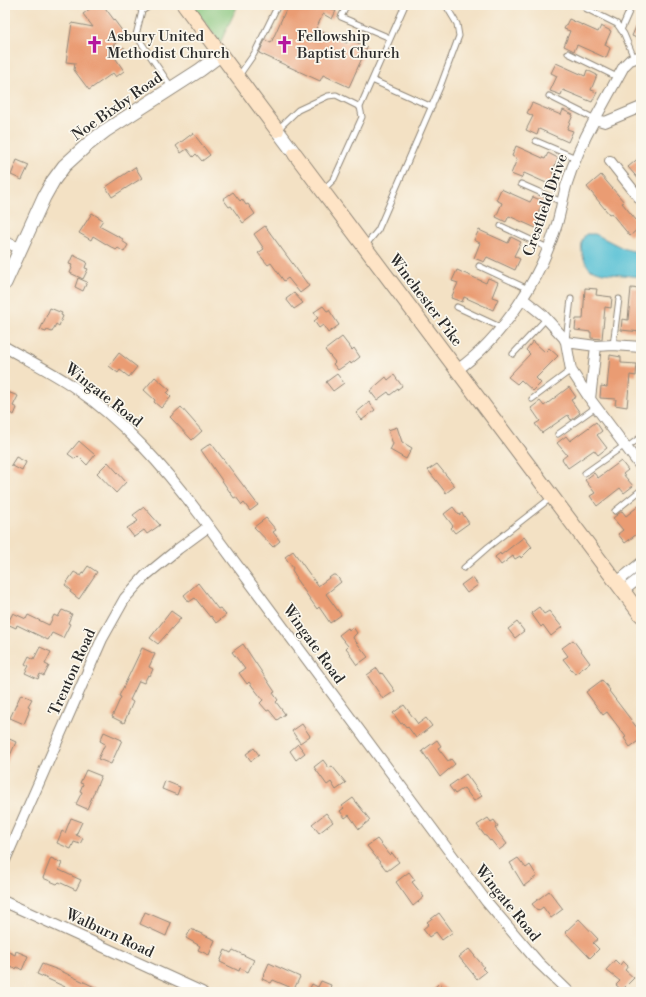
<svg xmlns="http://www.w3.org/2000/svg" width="646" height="997" font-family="'Libre Bodoni',serif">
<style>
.green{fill:#85c57d;stroke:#587854}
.water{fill:#58c1d5;stroke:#427680}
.building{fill:#ea9c73}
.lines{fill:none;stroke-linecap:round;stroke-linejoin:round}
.service-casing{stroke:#8f8678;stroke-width:7}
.minor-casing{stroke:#8f8678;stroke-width:12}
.tertiary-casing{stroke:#8f8678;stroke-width:15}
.secondary-casing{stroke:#8f8678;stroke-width:16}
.service{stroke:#fff;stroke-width:5}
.minor{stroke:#fff;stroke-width:10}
.tertiary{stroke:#fff;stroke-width:13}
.secondary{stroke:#fee4c6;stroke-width:14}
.labels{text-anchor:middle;stroke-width:3.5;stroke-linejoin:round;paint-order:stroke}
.poi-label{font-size:15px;fill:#2b2b2b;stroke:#fbf7ec;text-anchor:start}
.street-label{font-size:15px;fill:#2b2b2b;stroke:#fbf7ec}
</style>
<rect width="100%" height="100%" fill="#fbf7ec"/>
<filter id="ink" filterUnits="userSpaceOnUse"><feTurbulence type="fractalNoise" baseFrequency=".025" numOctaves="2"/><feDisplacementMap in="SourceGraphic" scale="8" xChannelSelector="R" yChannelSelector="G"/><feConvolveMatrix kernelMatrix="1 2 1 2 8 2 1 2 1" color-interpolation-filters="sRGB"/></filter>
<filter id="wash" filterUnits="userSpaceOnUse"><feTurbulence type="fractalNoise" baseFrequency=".012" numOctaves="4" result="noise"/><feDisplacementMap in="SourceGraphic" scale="16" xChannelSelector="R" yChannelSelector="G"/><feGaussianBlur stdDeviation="0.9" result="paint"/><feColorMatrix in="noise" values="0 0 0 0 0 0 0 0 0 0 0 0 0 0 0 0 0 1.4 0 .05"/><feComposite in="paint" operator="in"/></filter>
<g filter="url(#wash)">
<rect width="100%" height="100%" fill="#f3e1c4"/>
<path class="green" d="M192 5H238L220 43Z"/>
<path class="water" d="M586 234H595L625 249 641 253V277L603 273 590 269C583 261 577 243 586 234Z"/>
<g id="blocks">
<path class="building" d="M95 5H103L126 36 112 46 125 48 124 55 112 53 124 71 116 77 113 73 89 90 74 70 75 63 66 62 72 23 93 27 83 14Z
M288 5H334L332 10 336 11 332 19 323 14 316 29 347 43 349 39 367 47 349 87 323 75 320 81 259 53 265 40 271 43Z
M641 15V40L632 36Z
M569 19 598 32 601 26 611 31 605 45 610 48 606 58 577 45 574 51 564 46 570 31 564 29Z
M556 63 585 76 587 70 597 75 591 90 597 92 592 102 563 90 561 95 550 91 557 76 551 73Z
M532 103 561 115 563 110 573 115 567 129 573 131 568 142 539 129 537 135 526 130 533 116 527 113Z
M193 133 210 155 202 161 196 154 193 157 187 149 181 153 176 146Z
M516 146 545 159 548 153 558 158 552 173 558 175 553 186 524 173 521 178 511 174 517 159 512 156Z
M641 156V182L628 167Z
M17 160 29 165 22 180 11 175Z
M135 167 142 178 112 197 106 187Z
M601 175 624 202 622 203 641 226 630 236 611 213 609 214 587 187Z
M501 189 530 202 533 197 543 201 537 216 542 219 538 229 509 216 506 222 496 217 502 203 496 200Z
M233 192 240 201 242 199 246 205 248 204 255 214 243 223 231 206 229 207 223 199Z
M92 213 103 220 99 226 123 239 122 241 128 245 124 252 118 248 116 250 93 236 91 240 79 233Z
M265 226 309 286 300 293 288 278 284 281 271 263 268 265 258 253 264 249 254 234Z
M479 230 508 243 511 237 521 242 514 256 520 259 515 270 487 257 484 262 474 258 480 243 474 240Z
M73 255 87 262 85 268 88 269 83 279 70 273 72 268 71 267 72 265 69 264Z
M457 270 486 283 488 278 498 282 492 297 498 299 493 310 464 297 462 302 451 298 458 283 452 281Z
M78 278 87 282 83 291 75 287Z
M585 288 597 289 596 295 612 297 611 308 605 307 602 339 591 338V332L575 330 576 319H583Z
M631 288 641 289V332L621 330 622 319 628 320Z
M294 293 303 303 294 309 286 299Z
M323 306 327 311 329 310 339 325 328 333 323 325 319 328 314 321 318 318 314 312Z
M50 308 62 313 61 315 63 316 59 326 56 324 52 332 47 330 46 332 40 330Z
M342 337 352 350 354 348 360 357 351 364 350 362 338 370 333 364 335 362 325 350Z
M533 341 545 352 549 348 558 356 536 378 541 383 533 391 521 380 517 384 508 377 530 354 526 350Z
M119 353 137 367 129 377 120 370 118 373 109 366Z
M610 355 621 357V363L637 364 636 376 630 375 627 407 615 405 616 399 600 398 601 386 607 387Z
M337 374 344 383 333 391 326 382Z
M394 375 402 386 390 395 388 392 377 400 370 391 386 377 388 380Z
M155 377 170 390 167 393 171 397 161 408 154 402 155 400 144 390Z
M569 387 576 397 571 400 580 413 571 420 568 415 542 433 535 424 540 421 531 408 540 401 544 406Z
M5 391 18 396 13 406 17 408 14 415 5 411Z
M369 402 375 410 362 420 356 413Z
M181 407 202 431 192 440 170 417Z
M596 422 602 431 597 435 607 448 598 455 594 450 568 468 562 459 567 455 557 443 566 436 570 441Z
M397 427 402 442 412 448 406 459 390 450 393 444 388 430Z
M79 441 95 455 87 465 78 456 75 459 68 454Z
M211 443 258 505 250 511 244 503 242 505 236 497 234 498 201 450Z
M16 457 26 462 22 471 11 465Z
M621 461 628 470 623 474 633 486 624 493 620 488 597 506 590 496 595 493 585 480 594 473 598 478Z
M108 462 126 482 116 493 97 473Z
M437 464 455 486 446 493 428 470Z
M641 504V531L625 543 618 534 623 530 613 518 622 511 626 516Z
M144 507 160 525 147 534 144 530 134 537 127 528 138 521 133 515Z
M453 507 459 515 462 513 469 523 455 533 451 528 453 526 444 514Z
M266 518 276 530 273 532 280 541 273 547 254 527Z
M524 537 532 547 521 558 520 556 515 559 513 556 501 565 495 557 500 553 501 555Z
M293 551 318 586 333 575H336L341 582 326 594 341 615 330 623 319 607 317 609 296 579 297 578 292 570 293 568 285 557Z
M88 566 97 572 79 599 70 592 71 590 65 585 74 572 81 576Z
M472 577 478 585 467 593 461 585Z
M198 583 218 609 220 608 226 615 216 623 211 616 210 617 195 598 189 602 184 595Z
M539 607 544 614 549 611 562 627 551 636 543 625 541 627 531 613Z
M62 610 72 614 68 623 70 624 63 638 52 633 48 640 17 625 16 628 7 624 13 613 26 619 28 615 49 625 54 615 58 617Z
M171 611 181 618 158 644 150 638Z
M517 622 524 631 515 638 508 629Z
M353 627 357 633 354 636 353 638 368 657 357 665 350 655 351 654 346 648 348 646 339 635 348 628 349 630Z
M573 640 590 663 575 674 563 659 568 656 562 648Z
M243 644 275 692 273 693 278 700 276 702 285 714 277 720 269 710 267 711 260 703 263 700 249 682 247 684 239 673 245 669 232 652Z
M40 647 51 652 45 664 49 666 44 676 40 674 38 679 25 673 29 666 25 664 29 656 34 659Z
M142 648 155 654 149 667 153 669 150 676 148 675 144 683 139 681 130 700 133 702 124 723 112 717 121 697 119 696 123 688Z
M377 668 381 674 382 673 395 691 383 699 367 675Z
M602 680 610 690 609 691 641 733V739L630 747 624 738 626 737 607 712 603 715 586 692Z
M21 694 32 699 28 706 30 707 28 712H29L24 724 10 718Z
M404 705 418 724 426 718 432 726 416 738 408 727 407 728 403 723 401 724 393 713Z
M302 724 310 736 300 743 292 731Z
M104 732 122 740 111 764 98 759 105 744 100 741Z
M5 737 16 742 5 767Z
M437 740 441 746 438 748 448 761 451 759 455 764 440 777 422 751Z
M298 744 305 753 296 760 290 751Z
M254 748 259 755 251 761 246 754Z
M323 760 329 768 332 766 346 783 336 790 331 782 327 785 314 767Z
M86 770 101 776 87 809 76 804 82 792 80 791 83 784 80 783Z
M466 774 482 796 474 801 464 788 455 794 449 786Z
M165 781 180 787 177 795 162 789Z
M353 798 370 820 359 829 349 815 345 818 340 811 344 808 342 806Z
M326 813 333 822 319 833 312 824Z
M71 818 82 822 76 835 83 838 80 844 74 842 71 849 57 843 62 831 65 833Z
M488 818 491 822 494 820 498 826 495 828 507 844 499 850 491 840 490 841 486 836H485L477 825Z
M377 839 390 855 392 853 399 862 387 871 367 846Z
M51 858 62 863 59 870 81 880 76 890 59 882 57 884 43 878Z
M518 858 526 868 530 865 537 876 524 886 510 863Z
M409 872 415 880 412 882 424 897 413 906 396 882Z
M549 891 563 909 551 918 543 907 538 911 532 904Z
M145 912 171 923 166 936 140 924Z
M439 913 453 932 442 940 436 932 429 937 423 929 429 924 427 922Z
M579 919 598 939 593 943 599 949 590 958 565 932Z
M191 929 215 940 209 955 198 950 200 946 186 938Z
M469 949 484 967 482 968 486 972 477 979 459 957Z
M5 950 15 955 16 951 28 956 22 970 17 967 16 969 5 965Z
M225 950 231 953 233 950 254 960 248 972 240 968 239 971 220 962Z
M615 960 620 965 623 961 628 966 625 970 634 978 622 990 616 985 620 981 606 970Z
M269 963 300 977 294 989 273 980 271 983 262 979Z
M42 964 61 971 105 992H76L37 974Z
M321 981 331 985 329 991 331 992H308L312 984 318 987Z
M439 983 450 992H431Z"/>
</g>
</g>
<g filter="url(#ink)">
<use href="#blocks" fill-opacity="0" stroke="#8f8678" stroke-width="1"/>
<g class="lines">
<defs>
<path id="service" d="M137 5 142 11 151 5
M347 5 341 17 390 38
M585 5V8L617 24 624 34 634 58
M142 11 136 35 172 88
M621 30 632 5
M568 53 617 77
M238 77 254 54 278 5
M372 80 432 107
M549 96 595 119
M360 107 405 5
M277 130 298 110 328 96 336 95 360 107 362 117 334 179 323 190
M536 141 576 158
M521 184 562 202
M501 226 548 248
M365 246 378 230 440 87 459 36 457 24 448 9V5
M479 266 528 289
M457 307 500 327
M566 340 571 299
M613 345 619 299
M513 354 547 318
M532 399 571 370
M558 434 596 407
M626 448 641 437
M585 473 625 445
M615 511 641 490
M464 568 488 547 552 497"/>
<path id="minor" d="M641 56 630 60 624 66 595 119 605 122 641 107
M610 161 641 200
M5 242 20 248
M523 299 543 315 564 338 566 342 571 370 590 399
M566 342 596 346 613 345 641 347
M596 346 590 399 641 467
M5 347C28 360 52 372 74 387 124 421 164 467 200 515L486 901 538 962 569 992
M457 370C503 338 541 277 557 224 561 210 563 196 567 183 574 160 584 139 595 119
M617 582 641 563
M623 591 641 577
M5 860 102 639 125 598 145 576 178 549 208 527
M5 902 202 992"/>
<path id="tertiary" d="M277 130 295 154
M5 283 44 197 53 181 64 166 87 145 105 131 200 70 220 55"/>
<path id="secondary" d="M184 5 277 130
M295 154 641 615"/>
</defs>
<use href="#service" class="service-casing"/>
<use href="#minor" class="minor-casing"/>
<use href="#tertiary" class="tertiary-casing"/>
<use href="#secondary" class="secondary-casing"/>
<use href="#service" class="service"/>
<use href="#minor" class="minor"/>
<use href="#tertiary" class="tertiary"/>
<use href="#secondary" class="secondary"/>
</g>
</g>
<defs>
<symbol id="church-bare" viewBox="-9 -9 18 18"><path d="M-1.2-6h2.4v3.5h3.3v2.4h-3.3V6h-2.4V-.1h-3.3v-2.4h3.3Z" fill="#b5179e" stroke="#fbf7ec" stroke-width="2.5" paint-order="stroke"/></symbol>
</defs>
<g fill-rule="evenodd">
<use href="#church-bare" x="82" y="32" width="25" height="25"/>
<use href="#church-bare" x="272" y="32" width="25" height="25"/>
</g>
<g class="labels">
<g class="poi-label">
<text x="107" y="41">Asbury United<tspan x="107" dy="17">Methodist Church</tspan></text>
<text x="297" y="41">Fellowship<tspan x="297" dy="17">Baptist Church</tspan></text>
</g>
<g class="street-label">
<text transform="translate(117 106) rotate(-35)" y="5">Noe Bixby Road</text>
<text transform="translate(545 205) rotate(-71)" y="5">Crestfield Drive</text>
<text transform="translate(426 300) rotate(53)" y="5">Winchester Pike</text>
<text transform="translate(104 395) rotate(38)" y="5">Wingate Road</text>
<text transform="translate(314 644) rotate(54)" y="5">Wingate Road</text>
<text transform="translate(72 672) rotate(-66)" y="5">Trenton Road</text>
<text transform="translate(508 903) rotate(51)" y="5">Wingate Road</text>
<text transform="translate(110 933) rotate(25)" y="5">Walburn Road</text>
</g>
</g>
<rect width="646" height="997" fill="none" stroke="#fbf7ec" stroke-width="20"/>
</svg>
